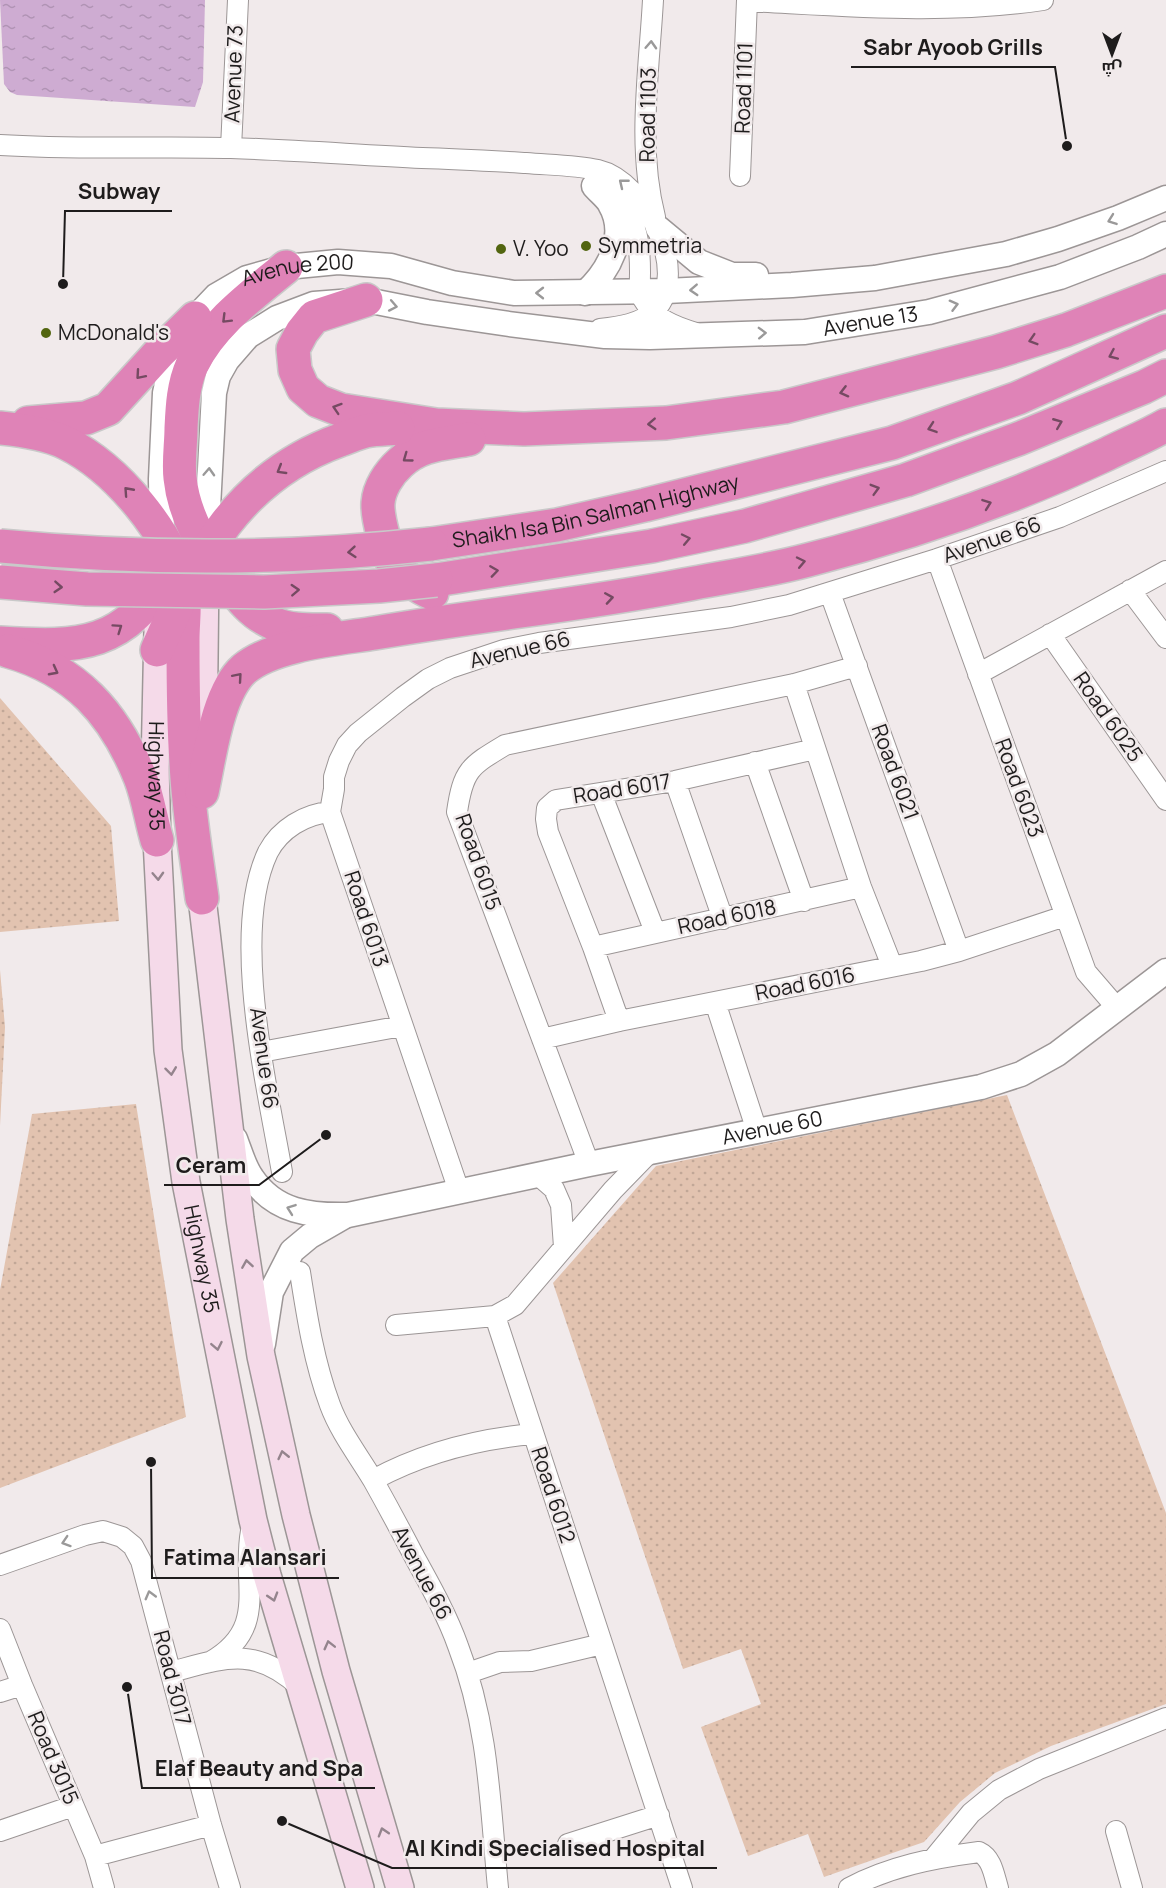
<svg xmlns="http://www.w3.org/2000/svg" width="1166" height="1888" font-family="Manrope,Cairo,sans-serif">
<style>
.grass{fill:url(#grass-dots)}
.water{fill:url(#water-ripples)}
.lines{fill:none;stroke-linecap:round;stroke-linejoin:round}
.minor-casing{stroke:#9c9696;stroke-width:22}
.tertiary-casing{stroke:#9c9696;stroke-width:27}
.secondary-casing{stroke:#9c9696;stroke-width:30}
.motorway-casing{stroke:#c9c9c9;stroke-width:36}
.minor{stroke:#fff;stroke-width:20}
.tertiary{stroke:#fff;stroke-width:24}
.secondary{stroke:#f5dae9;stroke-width:27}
.motorway{stroke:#df83b7;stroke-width:33}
.motorway-bridge-casing{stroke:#c9c9c9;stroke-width:36;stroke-linecap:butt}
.motorway-bridge{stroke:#df83b7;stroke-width:33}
.oneway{stroke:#9a9999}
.oneway2{stroke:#754a62}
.oneway3{stroke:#94848d}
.poi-dot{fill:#52650f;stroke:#f1eaeb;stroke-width:2}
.labels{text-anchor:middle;stroke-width:5;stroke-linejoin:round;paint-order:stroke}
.street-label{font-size:21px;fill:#1e1c1c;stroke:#f1eaeb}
.poi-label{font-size:21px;fill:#1e1c1c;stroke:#f1eaeb;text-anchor:start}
.leader{fill:none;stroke:#1e1c1c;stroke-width:2}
.callout-dot{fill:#1e1c1c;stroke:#f1eaeb;stroke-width:2}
.callout-label{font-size:22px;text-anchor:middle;font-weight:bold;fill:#1e1c1c;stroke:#f1eaeb;stroke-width:5;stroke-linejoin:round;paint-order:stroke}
</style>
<defs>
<pattern id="grass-dots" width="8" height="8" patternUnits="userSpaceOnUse" patternTransform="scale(1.5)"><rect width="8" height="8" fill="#e2c3b0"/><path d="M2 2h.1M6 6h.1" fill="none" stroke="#c1a797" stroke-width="1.8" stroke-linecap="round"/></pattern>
<pattern id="water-ripples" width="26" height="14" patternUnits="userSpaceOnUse" patternTransform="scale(1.5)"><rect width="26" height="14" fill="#ceacd2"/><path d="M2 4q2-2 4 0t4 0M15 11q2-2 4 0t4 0" fill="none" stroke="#b093b4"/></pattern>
</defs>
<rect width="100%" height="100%" fill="#f1eaeb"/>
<path class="grass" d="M0 698 111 826 119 921 0 932Z
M0 970 5 1027 0 1126Z
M1007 1095 1166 1513V1704L1051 1746 995 1773 960 1802 924 1842 824 1877 808 1834 748 1856 701 1727 761 1704 741 1649 683 1669 553 1283 656 1166Z
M136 1104 186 1417 0 1488V1290L32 1114Z"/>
<path class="water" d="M0 0H205L203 82 195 107 17 95 10 92 4 84Z"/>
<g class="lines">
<defs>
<path id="minor" d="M653 0C649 72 637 147 655 217
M747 1C846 6 945 15 1043 0
M0 145C77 150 154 146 231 148 295 150 358 155 422 158 457 159 491 161 526 163 550 165 575 165 598 170 645 181 691 272 655 310 642 324 618 327 600 329
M231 148 238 0
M740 176 747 0
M608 195C637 215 640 239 640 272 640 280 639 291 643 299 654 319 676 327 696 333
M937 559 1086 972 1117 1008
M1130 590 1166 638
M830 593 959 951
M1050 634 1166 800
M978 674 1166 571
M794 684 861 887 892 966
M755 762 804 901
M675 781 723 919
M601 793 655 932
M593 947 861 887
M715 1002 757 1131
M619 1021 593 947 548 832 546 819 547 808 556 800 675 781 815 749
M542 1039 619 1021 921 961 959 951 1065 916
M261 1052 402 1026
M589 1164 457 812C463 770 470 766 505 745L794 684 857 666
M282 1172C267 1086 230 932 268 852 280 829 305 814 330 812
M538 1175 554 1189 561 1205 564 1247
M459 1191 330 812 334 789V777L339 761 347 745 358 733 403 697 428 679 450 668 504 650 539 643 731 617 789 605 937 559 1060 517 1166 471
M300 1272C307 1317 314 1362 330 1405 340 1432 358 1455 373 1480 387 1505 401 1531 414 1556 430 1585 447 1615 458 1646 489 1726 490 1804 498 1888
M495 1316 682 1888
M396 1325 495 1316 515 1305 613 1190 649 1153
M373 1480C421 1454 478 1439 533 1434
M0 1565 85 1535 103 1531 122 1537 133 1546 141 1561 211 1825 230 1888
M0 1629 22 1685 95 1856 104 1888
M210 1662C270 1628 241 1584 251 1531
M171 1672C224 1658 255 1645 300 1687
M468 1673 500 1662 531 1661 602 1644
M0 1692 22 1685
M0 1831 73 1806
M1116 1831 1132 1888
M568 1844 659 1815
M95 1856 211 1825
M934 1858 971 1813 999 1790 1039 1769 1166 1718
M849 1888C891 1866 933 1858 979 1852 992 1858 994 1875 998 1888"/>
<g id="tertiary">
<path d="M658 228 699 262 732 275H756"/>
<path d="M585 293C608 272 629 236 610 204 607 198 599 192 594 186"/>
<path id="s1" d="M162 539 161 479 165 393 174 352 195 318 216 296 247 278 286 267 338 262 391 266 452 283 514 293 666 291 792 285 875 278 1006 254 1058 239 1118 218 1166 198"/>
<path id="s2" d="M206 546 214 393 218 376 227 360 248 336 277 318 314 304 366 300 427 312 509 324 605 336 650 337 805 332 929 312 1060 277 1138 247 1166 234"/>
<path id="s3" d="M235 1139C240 1152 244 1167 252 1178 275 1212 310 1216 348 1215L589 1164 981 1087 1021 1074 1057 1054 1166 971"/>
<path d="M263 1344 271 1292 292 1251 310 1236 343 1217"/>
</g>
<g id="secondary">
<path id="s4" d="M158 630 155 767 157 840 168 1050 186 1182 253 1520 267 1575 360 1888"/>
<path d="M203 745 205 570"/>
<path d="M202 879V898L240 1219 261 1356 296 1515 336 1671 400 1888"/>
</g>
<g id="motorway">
<path d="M286 267C252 295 212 324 192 365 183 385 182 407 181 428 181 444 178 462 180 478 184 517 205 550 227 580 240 598 252 614 273 623 290 631 309 630 327 630"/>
<path d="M366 300 314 317 302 332 293 349 295 370 303 388 318 401 341 410 436 425 524 429 666 423 784 407 996 352 1066 330 1166 291"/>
<path d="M28 423 86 418 108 409 160 352 195 318"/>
<path d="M0 428C21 430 47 434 66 443 116 468 172 533 183 589 186 604 183 623 183 639 183 680 183 721 186 762 188 808 196 853 202 898"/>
<path id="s5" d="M431 544 557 525 645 505 892 443 1018 398 1166 331"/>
<path d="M436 580 652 546 745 526 906 480 1018 439 1144 387 1166 376"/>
<path d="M432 593C419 588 404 577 395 566 387 556 377 516 378 503 379 488 389 473 400 463 420 444 443 444 469 439"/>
<path d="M0 643C82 648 124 647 169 571"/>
<path d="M157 650C198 556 238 477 340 440 349 437 357 433 366 431 376 429 388 429 398 428"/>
<path d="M8 651C76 670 114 713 140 777 148 797 151 820 157 840"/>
<path d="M202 792C210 756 217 693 244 669 274 644 337 639 375 633 478 615 582 605 684 585 725 577 767 571 808 560 910 534 1011 499 1107 454 1127 444 1147 436 1166 425"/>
</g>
</defs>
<use href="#minor" class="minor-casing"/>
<use href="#tertiary" class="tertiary-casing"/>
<use href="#secondary" class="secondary-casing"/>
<use href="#motorway" class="motorway-casing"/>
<use href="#minor" class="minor"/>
<use href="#tertiary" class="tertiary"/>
<use href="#secondary" class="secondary"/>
<use href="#motorway" class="motorway"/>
<defs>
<path id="motorway-bridge" d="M0 546C146 560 285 560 431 544
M0 582 87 589 264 592 379 586 436 580"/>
</defs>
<use href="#motorway-bridge" class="motorway-bridge-casing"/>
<use href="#motorway-bridge" class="motorway-bridge"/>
</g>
<defs><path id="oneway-chevron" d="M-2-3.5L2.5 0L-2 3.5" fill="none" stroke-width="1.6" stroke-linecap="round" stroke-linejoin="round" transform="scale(1.5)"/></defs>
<g class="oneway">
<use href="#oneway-chevron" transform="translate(651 45) rotate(-87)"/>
<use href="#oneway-chevron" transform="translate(623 183) rotate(-141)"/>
<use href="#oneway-chevron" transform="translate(1112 220) rotate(160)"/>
<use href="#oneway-chevron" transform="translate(694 290) rotate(177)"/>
<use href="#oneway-chevron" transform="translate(540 293) rotate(-180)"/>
<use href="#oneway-chevron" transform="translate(954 305) rotate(-15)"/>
<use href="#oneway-chevron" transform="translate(393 306) rotate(11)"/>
<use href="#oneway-chevron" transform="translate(762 333) rotate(-2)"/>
<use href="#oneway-chevron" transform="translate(209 472) rotate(-87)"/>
<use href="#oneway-chevron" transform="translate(291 1209) rotate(-160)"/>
<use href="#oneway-chevron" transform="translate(66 1542) rotate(162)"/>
<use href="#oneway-chevron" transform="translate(150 1595) rotate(-105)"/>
</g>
<g class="oneway2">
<use href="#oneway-chevron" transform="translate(226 319) rotate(135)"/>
<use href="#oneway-chevron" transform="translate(1033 340) rotate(163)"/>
<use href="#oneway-chevron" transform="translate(1113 355) rotate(156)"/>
<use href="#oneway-chevron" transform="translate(140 375) rotate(131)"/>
<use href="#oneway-chevron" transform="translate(844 392) rotate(166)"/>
<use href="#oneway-chevron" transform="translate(337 408) rotate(-162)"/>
<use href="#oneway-chevron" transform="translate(1058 423) rotate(-22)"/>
<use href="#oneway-chevron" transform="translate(652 424) rotate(177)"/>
<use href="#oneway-chevron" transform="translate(932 428) rotate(161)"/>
<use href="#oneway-chevron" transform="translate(407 458) rotate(144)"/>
<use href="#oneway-chevron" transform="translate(281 470) rotate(149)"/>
<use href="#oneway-chevron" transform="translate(875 489) rotate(-16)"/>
<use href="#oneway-chevron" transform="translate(128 491) rotate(-132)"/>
<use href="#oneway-chevron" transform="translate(987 504) rotate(-20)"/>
<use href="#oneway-chevron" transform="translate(686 539) rotate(-12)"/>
<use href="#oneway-chevron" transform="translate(352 552) rotate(175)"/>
<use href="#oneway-chevron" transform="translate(801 562) rotate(-12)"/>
<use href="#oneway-chevron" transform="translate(494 571) rotate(-8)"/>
<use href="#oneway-chevron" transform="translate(58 587) rotate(4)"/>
<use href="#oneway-chevron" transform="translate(295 590) rotate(-3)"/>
<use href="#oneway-chevron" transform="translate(609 598) rotate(-9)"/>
<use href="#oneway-chevron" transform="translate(118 628) rotate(-35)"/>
<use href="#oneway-chevron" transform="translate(54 671) rotate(28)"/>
<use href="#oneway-chevron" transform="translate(238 677) rotate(-49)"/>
</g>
<g class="oneway3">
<use href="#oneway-chevron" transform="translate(158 876) rotate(87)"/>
<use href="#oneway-chevron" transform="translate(171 1071) rotate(83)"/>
<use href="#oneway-chevron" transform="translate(247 1264) rotate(-99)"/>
<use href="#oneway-chevron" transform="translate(217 1346) rotate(79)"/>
<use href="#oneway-chevron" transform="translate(283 1455) rotate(-103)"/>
<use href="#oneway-chevron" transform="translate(273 1597) rotate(73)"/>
<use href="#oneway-chevron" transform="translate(329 1645) rotate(-104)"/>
<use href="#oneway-chevron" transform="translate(383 1832) rotate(-107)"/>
</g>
<g class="poi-dot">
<circle cx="586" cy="246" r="6"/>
<circle cx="501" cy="249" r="6"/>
<circle cx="46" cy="333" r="6"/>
</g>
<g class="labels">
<g class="street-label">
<text transform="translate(234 74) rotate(-88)" y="7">Avenue 73</text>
<text transform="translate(744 88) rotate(-88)" y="7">Road 1101</text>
<text transform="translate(648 115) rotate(-89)" y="7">Road 1103</text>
<text dy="7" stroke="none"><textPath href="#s1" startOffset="346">Avenue 200</textPath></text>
<text dy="7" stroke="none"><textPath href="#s2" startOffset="855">Avenue 13</textPath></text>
<text dy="7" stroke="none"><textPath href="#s5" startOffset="168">Shaikh Isa Bin Salman Highway</textPath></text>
<text transform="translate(992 540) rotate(-19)" y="7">Avenue 66</text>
<text transform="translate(520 650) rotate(-13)" y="7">Avenue 66</text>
<text transform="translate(1108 717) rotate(55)" y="7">Road 6025</text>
<text transform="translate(895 772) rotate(70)" y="7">Road 6021</text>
<text dy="7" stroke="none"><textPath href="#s4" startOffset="146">Highway 35</textPath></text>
<text transform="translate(1019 788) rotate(70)" y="7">Road 6023</text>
<text transform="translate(622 789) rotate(-9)" y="7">Road 6017</text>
<text transform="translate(478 862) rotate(71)" y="7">Road 6015</text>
<text transform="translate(727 917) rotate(-12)" y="7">Road 6018</text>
<text transform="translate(366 919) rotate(72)" y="7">Road 6013</text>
<text transform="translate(805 984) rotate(-11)" y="7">Road 6016</text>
<text transform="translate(264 1058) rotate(82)" y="7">Avenue 66</text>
<text dy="7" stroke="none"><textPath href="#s3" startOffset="584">Avenue 60</textPath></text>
<text dy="7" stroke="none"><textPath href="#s4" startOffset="632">Highway 35</textPath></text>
<text transform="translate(553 1495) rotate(72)" y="7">Road 6012</text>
<text transform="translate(422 1573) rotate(62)" y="7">Avenue 66</text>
<text transform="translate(172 1678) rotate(76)" y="7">Road 3017</text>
<text transform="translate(53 1758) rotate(67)" y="7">Road 3015</text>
</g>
<g class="poi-label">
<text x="598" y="253">Symmetria</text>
<text x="513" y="256">V. Yoo</text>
<text x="58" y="340">McDonald's</text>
</g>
</g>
<path class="leader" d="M1067 146L1055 67H851M63 284L65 211H172M326 1135L259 1185H164M151 1462L152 1578H339M127 1687L142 1788H375M282 1821L392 1868H717"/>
<g class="callout-dot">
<circle cx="1067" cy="146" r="6"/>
<circle cx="63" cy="284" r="6"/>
<circle cx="326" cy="1135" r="6"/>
<circle cx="151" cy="1462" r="6"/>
<circle cx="127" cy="1687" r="6"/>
<circle cx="282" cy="1821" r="6"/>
</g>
<g class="callout-label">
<text x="953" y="55">Sabr Ayoob Grills</text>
<text x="119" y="199">Subway</text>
<text x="211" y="1173">Ceram</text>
<text x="245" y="1565">Fatima Alansari</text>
<text x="259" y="1776">Elaf Beauty and Spa</text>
<text x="555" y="1856">Al Kindi Specialised Hospital</text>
</g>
<g transform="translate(1112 54) rotate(180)" stroke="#f1eaeb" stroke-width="4.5" paint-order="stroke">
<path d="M0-4.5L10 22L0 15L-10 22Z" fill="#1e1c1c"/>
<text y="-9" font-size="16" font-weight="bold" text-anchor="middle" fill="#1e1c1c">ش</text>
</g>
</svg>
